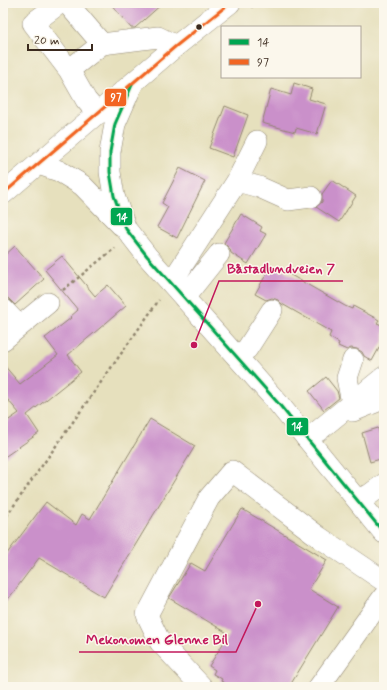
<svg xmlns="http://www.w3.org/2000/svg" width="387" height="690" font-family="Mynerve,sans-serif">
<style>
.building{fill:#ca90ca}
.lines{fill:none;stroke-linecap:round;stroke-linejoin:round}
.minor-casing{stroke:#90856e;stroke-width:22}
.path{stroke:#90856e;stroke-width:2.5;stroke-dasharray:3 3;stroke-linecap:butt}
.minor{stroke:#fff;stroke-width:21}
.bus-1-casing{stroke:#fbf7ec;stroke-width:6}
.bus-2-casing{stroke:#fbf7ec;stroke-width:6}
.bus-1{stroke:#00a651;stroke-width:3}
.bus-2{stroke:#f26522;stroke-width:3}
.bus-dot{fill:#3b2a1e;stroke:#fbf7ec;stroke-width:1.5}
.leader{fill:none;stroke:#c2185b;stroke-width:1.5}
.callout-dot{fill:#c2185b;stroke:#fbf7ec;stroke-width:1.5}
.callout-label{font-size:14px;text-anchor:middle;font-weight:bold;fill:#c2185b;stroke:#fbf7ec;stroke-width:3;stroke-linejoin:round;paint-order:stroke}
.line-badge{stroke:#fbf7ec;stroke-width:1.5}
.badge-label{font-size:11px;text-anchor:middle;font-weight:bold;fill:#fff}
</style>
<rect width="100%" height="100%" fill="#fbf7ec"/>
<filter id="ink" filterUnits="userSpaceOnUse"><feTurbulence type="fractalNoise" baseFrequency=".025" numOctaves="2"/><feDisplacementMap in="SourceGraphic" scale="8" xChannelSelector="R" yChannelSelector="G"/><feConvolveMatrix kernelMatrix="1 2 1 2 8 2 1 2 1" color-interpolation-filters="sRGB"/></filter>
<filter id="wash" filterUnits="userSpaceOnUse"><feTurbulence type="fractalNoise" baseFrequency=".012" numOctaves="4" result="noise"/><feDisplacementMap in="SourceGraphic" scale="16" xChannelSelector="R" yChannelSelector="G"/><feGaussianBlur stdDeviation="0.9" result="paint"/><feColorMatrix in="noise" values="0 0 0 0 0 0 0 0 0 0 0 0 0 0 0 0 0 1.4 0 .05"/><feComposite in="paint" operator="in"/></filter>
<g filter="url(#wash)">
<rect width="100%" height="100%" fill="#e6e0bd"/>
<g id="blocks">
<path class="building" d="M110 3H163L135 28H131Z
M294 83 312 89 309 99 326 104 317 134 296 128 295 132 262 123 271 89 291 95Z
M225 106 248 115 233 157 209 148Z
M180 168 205 181 177 238 157 227 168 207 162 203Z
M332 180 356 196 339 222 316 207 322 202V194Z
M241 214 262 227 260 231 266 234 248 264 231 253 230 249 224 243Z
M15 246 44 279 15 305 3 293V257Z
M62 256 95 296 108 285 126 306 68 355 81 372 27 415 39 433 3 458V424L19 413 3 394V364L20 384 58 355 45 338 71 318 70 317 78 310 45 270Z
M271 266 281 272 282 270 345 306 352 309 353 306 379 320 377 323 384 326V339L372 361 364 356 362 352 357 349 351 348 347 350 338 346 339 343 329 337 331 332 282 304 278 300 272 298 266 300 255 294Z
M326 377 337 391 339 398 324 410 309 391Z
M150 419 195 446 104 597 39 558 3 606V559L46 502 76 525 82 514 90 519Z
M378 428 384 449V458L370 462 362 433Z
M242 509 327 560 309 589 338 607 289 687H231L221 681 222 679 213 674 215 670 209 666 229 634 169 598 191 563 205 571Z"/>
</g>
</g>
<g filter="url(#ink)">
<use href="#blocks" fill-opacity="0" stroke="#90856e" stroke-width="1"/>
<g class="lines">
<defs>
<path id="minor" d="M60 3 33 23 69 70 86 100 98 114
M67 3 102 44 69 70
M102 44 158 37 176 46
M132 85 115 124 110 152V172L114 196 126 229 147 256 278 403 384 533
M39 164 59 171 82 185 121 225
M237 181 259 187 288 200 311 197
M3 194 176 46 230 3
M171 283 237 181 257 141
M184 298 219 254
M3 309 19 326
M3 340 48 303
M236 356 247 349 272 310
M352 403 347 378 353 360
M353 411 378 401 384 397
M306 438 318 431 384 377
M357 499 369 495 384 484
M202 687 160 642 147 615 209 498 232 471 319 537 384 581
M319 687 384 596"/>
</defs>
<use href="#minor" class="minor-casing"/>
<path class="path" d="M251 7 257 3
M63 290 115 248
M3 521 159 300"/>
<use href="#minor" class="minor"/>
<defs>
<path id="bus-1" d="M132 85 115 124 110 152V172L114 196 126 229 147 256 278 403 384 533"/>
<path id="bus-2" d="M3 194 176 46 230 3"/>
</defs>
<use href="#bus-1" class="bus-1-casing"/>
<use href="#bus-2" class="bus-2-casing"/>
<use href="#bus-1" class="bus-1"/>
<use href="#bus-2" class="bus-2"/>
</g>
</g>
<circle class="bus-dot" cx="199" cy="27" r="3.5"/>
<path class="leader" d="M194 345L219 281H343M258 604L236 652H79"/>
<g class="callout-dot">
<circle cx="194" cy="345" r="4"/>
<circle cx="258" cy="604" r="4"/>
</g>
<g class="callout-label">
<text x="281" y="273">Båstadlundveien 7</text>
<text x="157" y="644">Mekonomen Glenne Bil</text>
</g>
<g class="line-badge">
<rect x="104" y="88" width="23" height="19" rx="4" fill="#f26522"/>
<rect x="110" y="207" width="23" height="19" rx="4" fill="#00a651"/>
<rect x="286" y="417" width="23" height="19" rx="4" fill="#00a651"/>
</g>
<g class="badge-label">
<text x="116" y="101">97</text>
<text x="122" y="221">14</text>
<text x="297" y="430">14</text>
</g>
<rect width="387" height="690" fill="none" stroke="#fbf7ec" stroke-width="16"/>
<rect x="221" y="26" width="140" height="52" fill="#fbf7ec" stroke="#aea59a"/>
<rect x="229" y="39" width="20" height="6" fill="#00a651" stroke="#aea59a"/>
<text x="257" y="46" font-size="12" fill="#3b2a1e">14</text>
<rect x="229" y="59" width="20" height="6" fill="#f26522" stroke="#aea59a"/>
<text x="257" y="66" font-size="12" fill="#3b2a1e">97</text>
<path d="M28 44v6h64v-6" fill="none" stroke="#3b2a1e" stroke-width="2"/>
<text x="34" y="44" font-size="12" fill="#3b2a1e" stroke="#fbf7ec" stroke-width="3" paint-order="stroke">20 m</text>
</svg>
